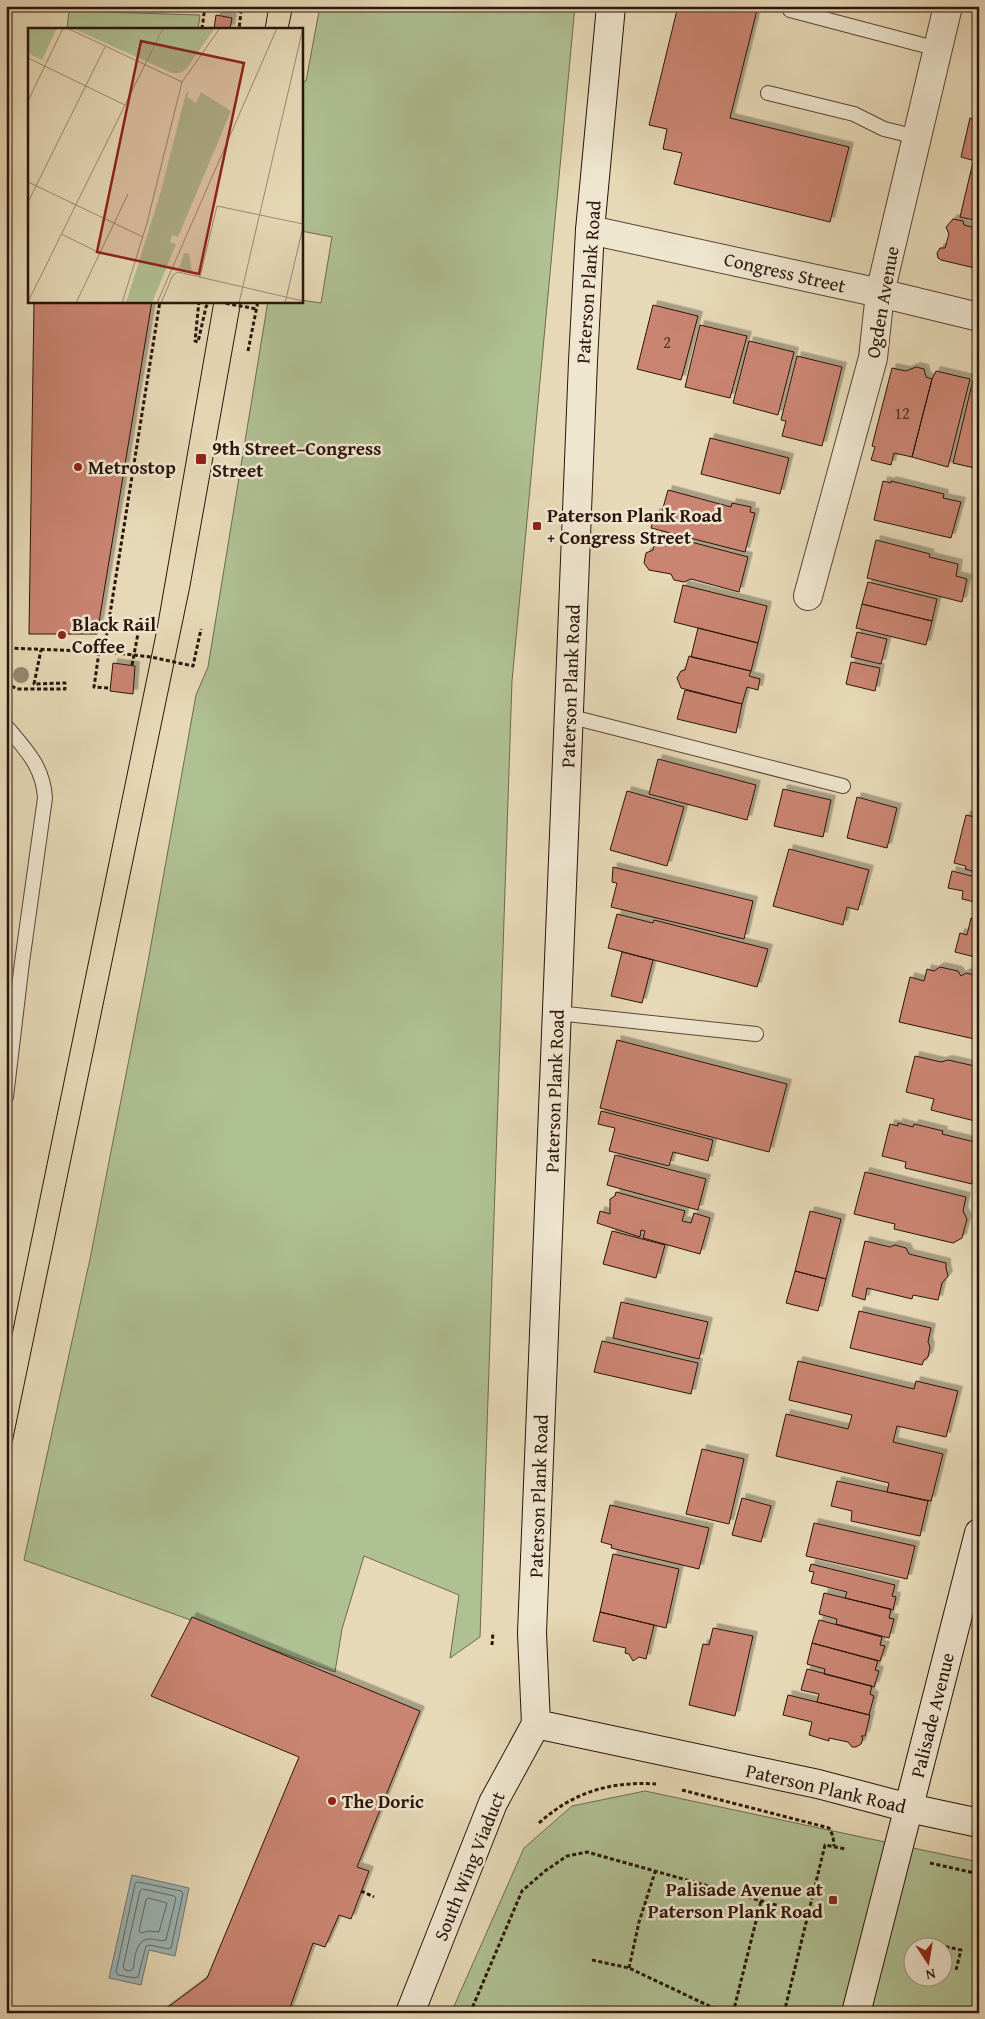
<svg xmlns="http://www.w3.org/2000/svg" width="985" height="2019" font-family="'Gentium Book Plus',serif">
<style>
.green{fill:#afc093;stroke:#6c6a4f;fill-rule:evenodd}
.water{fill:#9db7ba;stroke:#6f7674}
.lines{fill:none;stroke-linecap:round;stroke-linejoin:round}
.shore{stroke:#646662;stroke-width:1}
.building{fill:#ca8572;stroke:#2a140b;filter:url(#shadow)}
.lane-casing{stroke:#594536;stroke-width:16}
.street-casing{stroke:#594536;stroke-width:30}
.secondary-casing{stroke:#2a140b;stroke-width:30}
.path{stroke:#2a140b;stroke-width:3;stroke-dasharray:4 2.5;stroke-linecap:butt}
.lane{stroke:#efe6d0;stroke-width:14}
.street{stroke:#efe6d0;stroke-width:28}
.secondary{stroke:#efe6d0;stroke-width:28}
.tram{stroke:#2a140b;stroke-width:1}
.tree{fill:#95896f}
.poi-dot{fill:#8f2418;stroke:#efe6d0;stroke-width:2}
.labels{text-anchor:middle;stroke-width:5;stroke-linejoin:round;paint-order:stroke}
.number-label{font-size:16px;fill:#523025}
.street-label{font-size:19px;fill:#2a140b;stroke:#efe6d0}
.poi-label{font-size:19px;font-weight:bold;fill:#2a140b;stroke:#efe6d0;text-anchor:start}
.inset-road{fill:none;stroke:#9b8a72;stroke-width:1}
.view{fill:#8f2418;fill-opacity:0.15;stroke:#8f2418;stroke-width:2.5}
.inset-edge{fill:none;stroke:#2a140b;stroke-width:2.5}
</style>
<defs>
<filter id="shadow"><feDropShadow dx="4.5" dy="-4.5" stdDeviation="0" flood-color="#0004"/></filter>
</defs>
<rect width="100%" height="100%" fill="#e7d9b7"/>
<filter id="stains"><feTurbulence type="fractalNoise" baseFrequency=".004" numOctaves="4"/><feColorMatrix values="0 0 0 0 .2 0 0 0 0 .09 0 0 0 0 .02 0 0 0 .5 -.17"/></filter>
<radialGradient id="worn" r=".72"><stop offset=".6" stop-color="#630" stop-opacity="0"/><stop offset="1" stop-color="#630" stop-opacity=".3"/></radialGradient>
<path class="green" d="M320 6H575L512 681 480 1637 450 1658 459 1595 364 1556 342 1629 335 1672 24 1560 90 1259 147 967 196 695 208 667 268 301 301 300 321 303 332 237 301 231V82L306 81Z
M69 11 200 15 198 29H67Z
M645 1791 979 1862V2013H451L524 1848 572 1806ZM912 1946H942V1976H912Z"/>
<path class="water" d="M132 1875 189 1888 175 1956 149 1950 141 1985 109 1978Z"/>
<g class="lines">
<path class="shore" d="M138 1882 181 1891 183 1893 171 1948 168 1949 150 1945 146 1946 138 1977 135 1978 118 1975 116 1972 135 1884Z
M143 1889 174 1896 176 1898 166 1940C161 1942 156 1939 150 1939 135 1939 135 1959 133 1969L130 1971 125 1970 123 1967 140 1891Z
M149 1898 167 1903 159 1932 149 1931 141 1933 139 1931 146 1900Z"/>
</g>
<path class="building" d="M678 6H758L730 118 849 147 830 222 674 184 682 153 663 149 667 129 649 125Z
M216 15 232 18 230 29H214Z
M979 73V94L974 93Z
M970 118 979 121V162L961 157Z
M973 162 979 164V221L960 217Z
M953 219 963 221 964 225 979 229V269L941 260 938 258 937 253 940 248H945L949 234 946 227Z
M34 301H152L97 634H29Z
M653 305 698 316 681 380 637 369Z
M700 325 747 336 730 398 685 387Z
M749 341 794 352 778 415 733 403Z
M797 356 842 367 822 446 782 436 786 421 781 420Z
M916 367 924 369 926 377 932 379 912 457 894 453 891 465 871 460 875 447 872 446 892 368 906 371Z
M936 371 970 379 948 467 912 457 932 379Z
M973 380 979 381V469L953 463Z
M710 438 789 458 780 494 701 474Z
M883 481 891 483V481L944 494 943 498 961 502 951 538 874 520Z
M668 490 731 507 732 503 751 507 750 512 755 513 745 552 651 528 655 513 661 515Z
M657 533 748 557 739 592 691 579 684 582 674 580 671 574 649 570 644 563 646 553 653 550Z
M876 540 930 554 929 557 958 564 956 576 967 579 962 602 867 578Z
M868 582 937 599 932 621 862 604Z
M683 585 767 606 758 643 674 622Z
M862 604 932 621 926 645 856 628Z
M698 628 758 643 751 671 691 657Z
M857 632 887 639 881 664 851 657Z
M689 656 751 671 749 676 760 679 758 690 747 687 742 704 681 688 677 678 681 671 685 670Z
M851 662 880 668 875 691 846 684Z
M113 663 135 666 133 694 110 691Z
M685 690 742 704 736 733 677 719Z
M979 746V771L973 770Z
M658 759 756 785 747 820 649 794Z
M783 789 831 800 823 837 774 826Z
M627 791 684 807 667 866 610 850Z
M857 797 897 808 887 848 847 838Z
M966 815 979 818V873L965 869 966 866 954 863Z
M789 849 869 870 858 910 847 907 843 925 773 906Z
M613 867 753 901 744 939 611 907 617 883 612 882Z
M952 871 979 878V903L962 899 963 891 948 888Z
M617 914 653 923 654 920 768 949 757 987 608 948Z
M971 918 979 920V958L955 952 960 933 967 935Z
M622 952 653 960 642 1003 611 996Z
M940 967 958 971 961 976 966 973 979 976V1040L899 1022 910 977 924 981 927 969 934 971Z
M617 1040 787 1084 769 1152 600 1108Z
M915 1056 941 1062 948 1060 979 1067V1122L931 1110 934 1099 906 1092Z
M601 1111 713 1140 708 1161 673 1152 669 1166 609 1151 615 1128 598 1124Z
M898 1123 913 1127 914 1124 943 1131 942 1134 979 1143V1155L972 1184 905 1168 906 1162 882 1156 890 1124 898 1126Z
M615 1155 706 1179 698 1210 607 1185Z
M865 1172 966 1197 963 1211 967 1219 962 1238 953 1243 894 1229 895 1224 854 1214Z
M616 1192 685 1211 682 1221 691 1223 694 1213 710 1218 700 1254 643 1238 645 1231 641 1230 640 1237 597 1223 600 1211 610 1214V1199L615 1196Z
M810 1211 841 1219 826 1279 795 1271Z
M612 1231 665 1245 656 1278 603 1264Z
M865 1241 890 1247 895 1245 906 1248 909 1254 946 1263V1268L948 1276 942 1283 938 1300 913 1295 912 1299 867 1288 865 1300 852 1296Z
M795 1271 826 1279 818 1311 786 1303Z
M621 1302 708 1322 699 1359 613 1338Z
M859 1311 931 1328 928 1342 930 1347 928 1357 924 1360 922 1365 850 1348Z
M602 1341 698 1363 691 1394 594 1372Z
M798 1361 914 1389 916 1381 958 1391 946 1437 897 1426 893 1442 943 1454 931 1501 887 1492 889 1483 776 1456 786 1414 848 1429 852 1415 789 1400Z
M702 1449 744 1459 729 1524 686 1514Z
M837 1481 928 1501 920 1536 851 1521 852 1511 831 1506Z
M742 1498 771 1506 761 1542 732 1535Z
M610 1505 709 1528 699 1569 611 1548 612 1545 601 1542Z
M814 1523 915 1546 907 1579 806 1556Z
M613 1554 679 1569 666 1628 600 1612Z
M811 1564 895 1585 892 1596 896 1597 893 1610 845 1598 847 1592 811 1583 814 1572 809 1571Z
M824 1593 891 1609 889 1618 894 1619 889 1638 836 1624 837 1619 819 1614Z
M600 1612 654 1625 646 1659 639 1657 633 1661 629 1654 625 1653 626 1648 593 1641Z
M192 1617 420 1711 357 1867 369 1871 351 1919 339 1915 325 1947 313 1943 288 2013H160L207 1978 299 1757 151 1696Z
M819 1620 882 1637 880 1645 885 1646 880 1661 812 1643Z
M713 1628 753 1636 735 1716 689 1705 703 1644 709 1645Z
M812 1643 878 1661 875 1670 879 1671 874 1687 824 1674 825 1669 807 1664Z
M807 1669 872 1686 870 1694 874 1696 869 1715 817 1702 819 1694 801 1690Z
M788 1695 870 1715 865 1736H861L863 1738 861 1744 856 1747H852L848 1742 829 1738V1741L809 1735 812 1722 783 1715Z"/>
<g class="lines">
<defs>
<path id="lane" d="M790 10 938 49
M768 93 854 114 884 129 917 137
M568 716 843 786
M6 726C26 750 43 766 45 798L22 962 6 1097
M557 1013 756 1034"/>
<path id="street" d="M590 230 880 293 979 317
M808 596 873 358 880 293 948 6"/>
<path id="secondary" d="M536 1724 532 1633 583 361 590 230 611 6
M536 1724 818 1784 909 1808 979 1823
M410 2013 493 1803 536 1724
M856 2013 979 1533"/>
</defs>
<use href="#lane" class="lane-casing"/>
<use href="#street" class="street-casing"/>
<use href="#secondary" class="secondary-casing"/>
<path class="path" d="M220 6 241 12 239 29
M202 29 205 6
M199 301 195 341 198 342 206 307 209 301
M213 301 257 309
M248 351 258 301
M8 648 108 652 106 639 160 301
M99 652 94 687 110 688
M108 652 151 657 193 666 201 629
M132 665 141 618
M6 683 17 689H65V683L34 684 41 650
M492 1645 493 1632
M682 1790 829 1828 833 1836 834 1846
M539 1823C573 1792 611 1781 656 1784
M930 1863 979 1874
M361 1891 374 1897
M920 1941 961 1950 956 1970
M592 1960 629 1968 724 2013
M629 1968 639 1922 655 1872
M470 2013 522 1891 545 1871 567 1856 587 1852 808 1914
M733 2013 761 1901
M784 2013 825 1845 846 1849"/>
<use href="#lane" class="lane"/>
<use href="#street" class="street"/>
<use href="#secondary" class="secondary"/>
<path class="tram" d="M265 29 269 6
M288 29 293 6
M6 1364 157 629 214 301
M6 1472 190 586 241 301"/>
</g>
<circle class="tree" cx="21" cy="675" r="8"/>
<g class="poi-dot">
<rect x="195" y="453" width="12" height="12" rx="2.5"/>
<circle cx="78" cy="467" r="5"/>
<rect x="532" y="521" width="10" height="10" rx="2.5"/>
<circle cx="62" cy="635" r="5"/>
<circle cx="332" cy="1801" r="5"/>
<rect x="828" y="1895" width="10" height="10" rx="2.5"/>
</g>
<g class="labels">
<g class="number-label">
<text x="667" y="348">2</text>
<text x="902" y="419">12</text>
</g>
<g class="street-label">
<text transform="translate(785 272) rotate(13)" y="7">Congress Street</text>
<text transform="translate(588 282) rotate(-86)" y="7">Paterson Plank Road</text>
<text transform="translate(882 302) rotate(-80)" y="7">Ogden Avenue</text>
<text transform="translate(570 686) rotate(-88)" y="7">Paterson Plank Road</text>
<text transform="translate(554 1091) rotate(-88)" y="7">Paterson Plank Road</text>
<text transform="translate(538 1496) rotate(-88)" y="7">Paterson Plank Road</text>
<text transform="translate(932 1715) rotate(-76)" y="7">Palisade Avenue</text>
<text transform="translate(826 1788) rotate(13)" y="7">Paterson Plank Road</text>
<text transform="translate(469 1866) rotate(-68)" y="7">South Wing Viaduct</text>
</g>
<g class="poi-label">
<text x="212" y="455">9th Street–Congress<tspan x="212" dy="22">Street</tspan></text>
<text x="88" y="474">Metrostop</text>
<text x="547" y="522">Paterson Plank Road<tspan x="547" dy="22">+ Congress Street</tspan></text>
<text x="72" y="631">Black Rail<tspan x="72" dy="22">Coffee</tspan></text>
<text x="342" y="1808">The Doric</text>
<text x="823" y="1896" text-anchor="end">Palisade Avenue at<tspan x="823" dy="22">Paterson Plank Road</tspan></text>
</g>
</g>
<g transform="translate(28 28)">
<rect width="275" height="275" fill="#e7d9b7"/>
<path d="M0 0H29L14 32 0 25ZM44 0H187L158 41 152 45H144ZM161 63 159 69 168 75 173 64 203 83 150 209 144 207 142 214 148 216 124 275H98L133 163 158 65ZM156 225 161 226 164 243 151 240Z" fill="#afc093"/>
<path class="inset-road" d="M39 0 154 54M0 30 97 77M154 54 192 0M0 73 35 0M0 154 115 209M0 174 77 19M33 206 72 225M172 249 189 178 275 196M0 274 135 0M48 275 100 166M94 275 119 195 154 54M129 275 249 0M133 275 145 247 150 244 275 273M211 275 275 0M257 275 275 199"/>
<path class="view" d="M113 13 216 35 171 246 69 224Z"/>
<rect width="275" height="275" class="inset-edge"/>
</g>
<rect width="985" height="2019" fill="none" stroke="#e7d9b7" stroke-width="25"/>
<rect x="8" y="8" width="970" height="2004" fill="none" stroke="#2a140b" stroke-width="2.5"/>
<rect x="12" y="12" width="960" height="1994" fill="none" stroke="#2a140b"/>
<g transform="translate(928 1962) rotate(168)"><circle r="24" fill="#efe6d0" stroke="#a09281"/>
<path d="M0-4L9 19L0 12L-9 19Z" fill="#8f2418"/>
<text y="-8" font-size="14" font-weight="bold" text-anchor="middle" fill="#2a140b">N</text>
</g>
<rect width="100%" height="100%" filter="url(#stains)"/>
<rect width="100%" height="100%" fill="url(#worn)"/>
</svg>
